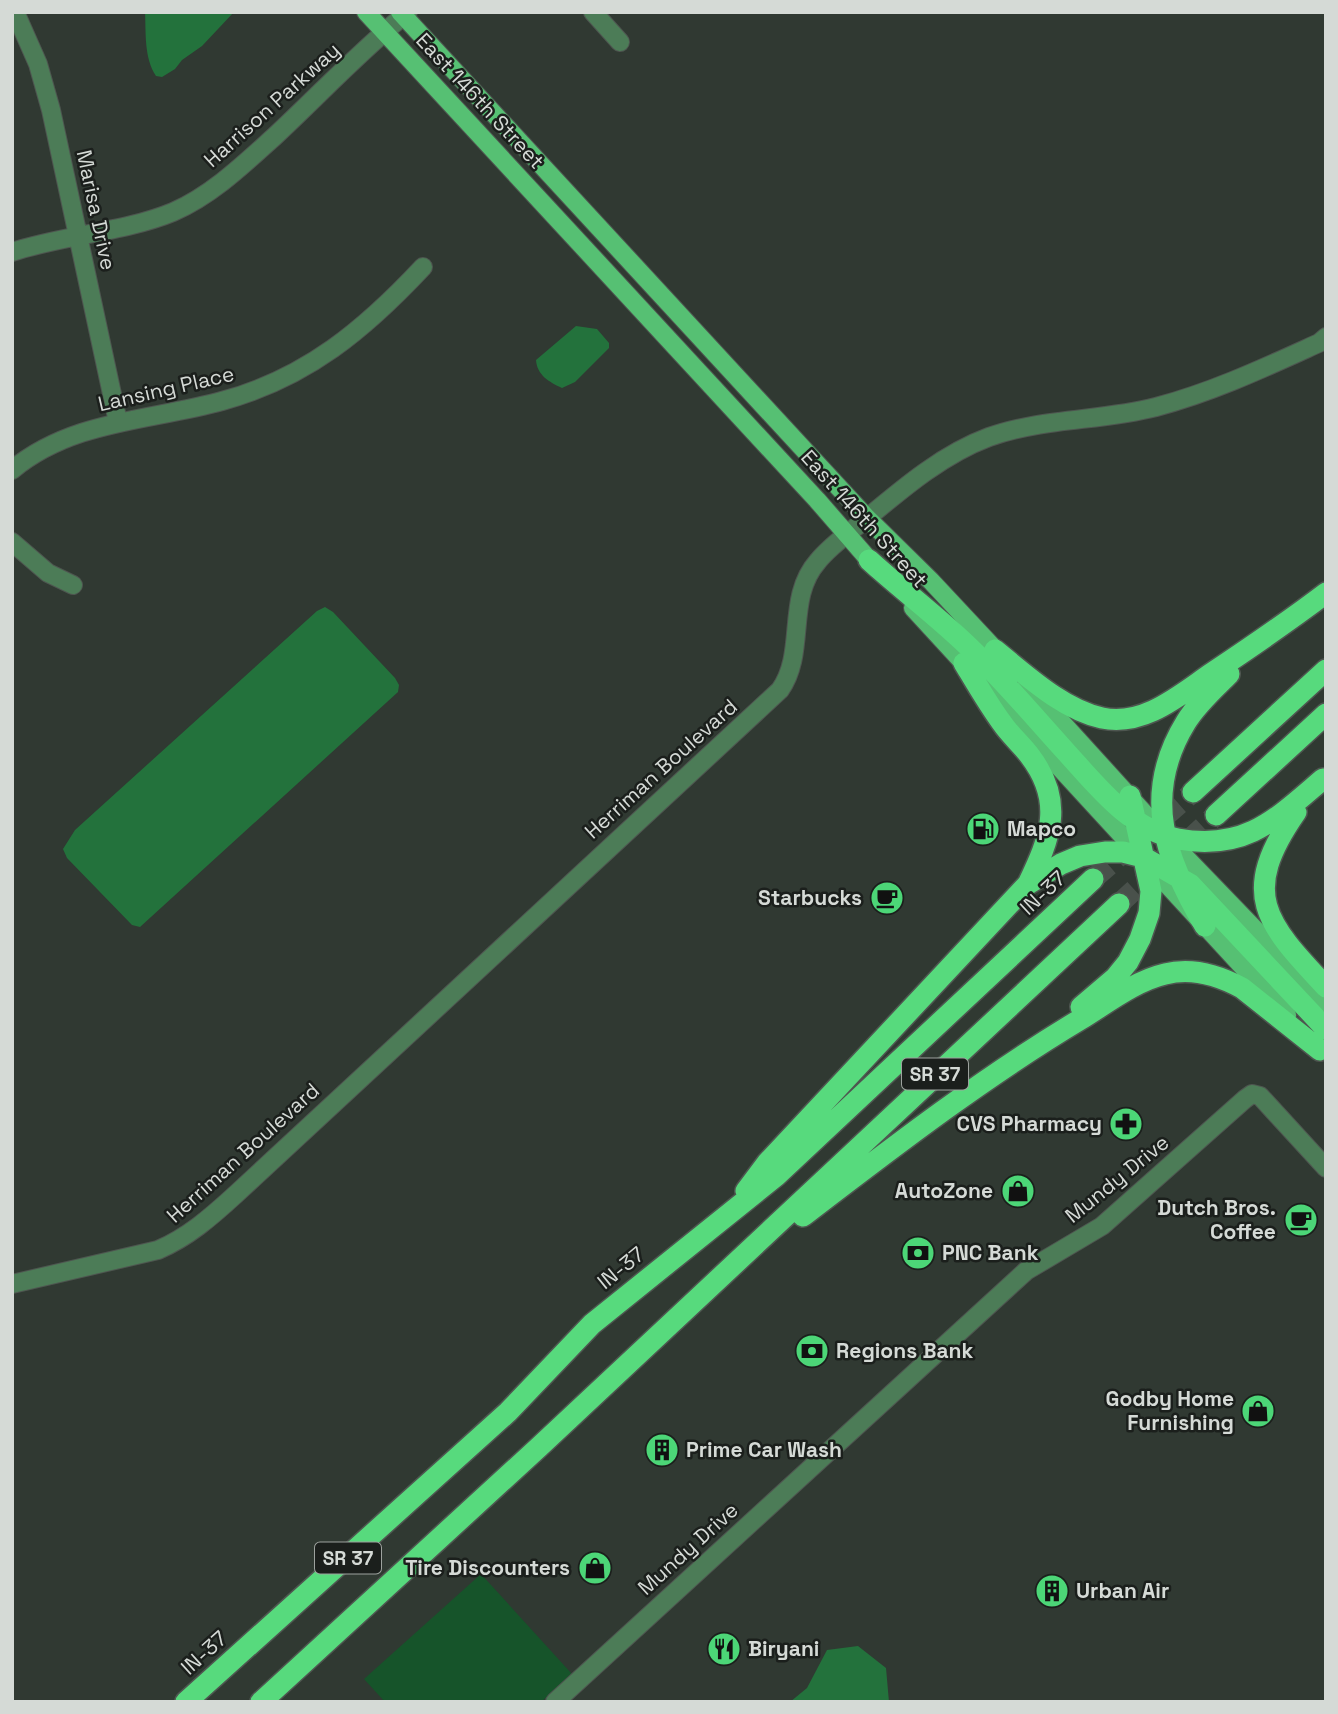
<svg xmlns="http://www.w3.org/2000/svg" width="1338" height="1714" font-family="'Space Grotesk',sans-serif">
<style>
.green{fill:#16542a}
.water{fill:#23723c}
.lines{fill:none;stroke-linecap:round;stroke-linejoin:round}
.highway-tunnel{stroke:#49514b;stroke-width:21;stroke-dasharray:21 10;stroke-linecap:butt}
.minor-casing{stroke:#4e5650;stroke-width:20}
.major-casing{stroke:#4e5650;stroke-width:20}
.highway-casing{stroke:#4e5650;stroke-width:24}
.minor{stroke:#4c7c57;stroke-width:18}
.major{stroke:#56c073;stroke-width:18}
.highway{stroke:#57da7d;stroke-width:21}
.labels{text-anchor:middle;stroke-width:5;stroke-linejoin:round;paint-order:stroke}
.shield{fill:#1b1f1c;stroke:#9da29e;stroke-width:2}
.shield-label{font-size:19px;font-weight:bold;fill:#d5dad6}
.street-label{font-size:21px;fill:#d5dad6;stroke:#1b1f1c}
.poi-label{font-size:21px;font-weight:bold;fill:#d5dad6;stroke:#1b1f1c;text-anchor:start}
</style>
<rect width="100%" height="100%" fill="#303932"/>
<path class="green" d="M481 1574 572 1674 541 1702H385L364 1679Z"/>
<path class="water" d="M145 12H234L202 46 182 60 175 69 162 77 156 76C144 58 146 33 145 12Z
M576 326 597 329 609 343V348L575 382 562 388C549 382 537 375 536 360Z
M325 607 333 612 395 678 399 685 398 692 140 927 132 925 67 858 63 849 75 830 317 611Z
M858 1646 886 1668 889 1702H790L807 1688 827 1650Z"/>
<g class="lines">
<path class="highway-tunnel" d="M1093 879 1193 792
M1119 904 1216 815"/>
<defs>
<path id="minor" d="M15 12 38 64 51 110 118 422
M593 12 620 42
M12 252C63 235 125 232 173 212 212 195 244 164 275 136 319 95 361 50 408 12
M12 470C72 420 150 421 222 401 307 378 365 329 423 267
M12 542 48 573 73 585
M12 1284 158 1250C188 1237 211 1217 235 1195L780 690C807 652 785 598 818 561 831 545 850 532 866 519 903 488 943 454 989 437 1042 418 1102 421 1156 407 1213 392 1266 367 1319 343L1326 337
M555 1702 1026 1271 1102 1226 1245 1099 1252 1094 1260 1096 1326 1168"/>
<path id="major" d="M366 12 817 500 877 569
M400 12 867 518 931 581 1003 658
M913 608 1287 1015
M1027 684 1165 836 1326 1003"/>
<path id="highway" d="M869 560C903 591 941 619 973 651 1006 683 1036 719 1067 753 1097 786 1131 830 1178 839 1246 851 1276 819 1323 779
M995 650C1026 675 1062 709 1102 718 1144 727 1181 694 1212 673 1251 647 1289 621 1326 593
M964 663C976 683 988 704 1002 723 1010 735 1022 745 1030 756 1065 802 1050 838 1028 884
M1193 792 1326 670
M1296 812C1239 894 1265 922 1326 987
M1216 815 1326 714
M1205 926C1165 859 1141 795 1186 722 1197 704 1214 689 1229 674
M1081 1007 1115 978 1128 962 1140 939 1149 913 1151 891 1130 796
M746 1191 767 1163 1028 884 1061 864 1080 856 1105 852H1123L1143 857 1190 884 1326 1029
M803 1216C893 1147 984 1077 1081 1019 1107 1003 1135 981 1165 974 1192 967 1218 975 1242 988L1320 1050
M186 1702 508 1412 592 1324 776 1176 1093 879
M261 1702 539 1447 1119 904"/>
</defs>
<use href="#minor" class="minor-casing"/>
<use href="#major" class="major-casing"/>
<use href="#highway" class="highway-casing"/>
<use href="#minor" class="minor"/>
<use href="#major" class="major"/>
<use href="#highway" class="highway"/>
</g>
<defs>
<symbol id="fuel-disc" viewBox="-11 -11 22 22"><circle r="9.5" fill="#4cd677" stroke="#1b1f1c"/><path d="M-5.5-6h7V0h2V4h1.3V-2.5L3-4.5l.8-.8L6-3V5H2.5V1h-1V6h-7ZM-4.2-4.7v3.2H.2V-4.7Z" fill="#111"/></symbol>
<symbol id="cafe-disc" viewBox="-11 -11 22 22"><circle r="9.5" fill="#4cd677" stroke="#1b1f1c"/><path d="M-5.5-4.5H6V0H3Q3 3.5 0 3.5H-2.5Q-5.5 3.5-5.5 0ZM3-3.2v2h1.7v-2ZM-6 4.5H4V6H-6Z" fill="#111"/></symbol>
<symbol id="pharmacy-disc" viewBox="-11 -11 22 22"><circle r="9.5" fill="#4cd677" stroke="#1b1f1c"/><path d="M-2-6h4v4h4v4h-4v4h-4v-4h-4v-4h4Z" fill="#111"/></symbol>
<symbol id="shop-disc" viewBox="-11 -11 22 22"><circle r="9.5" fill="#4cd677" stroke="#1b1f1c"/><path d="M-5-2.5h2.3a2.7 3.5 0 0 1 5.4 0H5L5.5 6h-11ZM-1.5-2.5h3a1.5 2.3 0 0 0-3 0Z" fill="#111"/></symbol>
<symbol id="bank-disc" viewBox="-11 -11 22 22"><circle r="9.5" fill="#4cd677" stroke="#1b1f1c"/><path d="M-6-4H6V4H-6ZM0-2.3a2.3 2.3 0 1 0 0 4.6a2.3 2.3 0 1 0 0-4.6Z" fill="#111"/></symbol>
<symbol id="building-disc" viewBox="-11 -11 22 22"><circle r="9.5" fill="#4cd677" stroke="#1b1f1c"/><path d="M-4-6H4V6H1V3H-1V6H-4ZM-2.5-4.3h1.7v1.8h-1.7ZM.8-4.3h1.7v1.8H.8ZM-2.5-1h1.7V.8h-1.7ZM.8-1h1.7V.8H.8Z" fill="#111"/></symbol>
<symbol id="restaurant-disc" viewBox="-11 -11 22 22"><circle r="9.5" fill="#4cd677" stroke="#1b1f1c"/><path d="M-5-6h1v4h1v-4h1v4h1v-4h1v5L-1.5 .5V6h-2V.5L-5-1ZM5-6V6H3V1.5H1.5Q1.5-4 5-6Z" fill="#111"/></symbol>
</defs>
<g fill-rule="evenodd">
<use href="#fuel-disc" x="964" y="810" width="38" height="38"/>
<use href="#cafe-disc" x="868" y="879" width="38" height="38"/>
<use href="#pharmacy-disc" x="1107" y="1105" width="38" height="38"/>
<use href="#shop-disc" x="999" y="1172" width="38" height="38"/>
<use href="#cafe-disc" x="1282" y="1201" width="38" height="38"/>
<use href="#bank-disc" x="899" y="1234" width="38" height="38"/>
<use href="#bank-disc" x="793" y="1332" width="38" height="38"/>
<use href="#shop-disc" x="1239" y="1392" width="38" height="38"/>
<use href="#building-disc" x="643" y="1431" width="38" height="38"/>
<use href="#shop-disc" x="576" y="1549" width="38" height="38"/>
<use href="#building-disc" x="1033" y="1572" width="38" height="38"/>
<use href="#restaurant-disc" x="705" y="1630" width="38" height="38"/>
</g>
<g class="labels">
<g class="shield">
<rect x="902" y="1058.5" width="66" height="31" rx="5"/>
<rect x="315" y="1542.5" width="66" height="31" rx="5"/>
</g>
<g class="shield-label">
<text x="935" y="1081">SR 37</text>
<text x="348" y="1565">SR 37</text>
</g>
<g class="street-label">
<text transform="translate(480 101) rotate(47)" y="7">East 146th Street</text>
<text transform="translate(272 105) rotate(-42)" y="7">Harrison Parkway</text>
<text transform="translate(96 210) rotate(78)" y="7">Marisa Drive</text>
<text transform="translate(166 389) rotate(-13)" y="7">Lansing Place</text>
<text transform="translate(864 519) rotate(48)" y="7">East 146th Street</text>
<text transform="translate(661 769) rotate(-42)" y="7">Herriman Boulevard</text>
<text transform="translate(1043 893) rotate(-43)" y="7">IN-37</text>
<text transform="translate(243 1153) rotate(-42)" y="7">Herriman Boulevard</text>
<text transform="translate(1117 1179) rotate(-39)" y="7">Mundy Drive</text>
<text transform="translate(621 1268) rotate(-39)" y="7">IN-37</text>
<text transform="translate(688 1549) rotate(-42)" y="7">Mundy Drive</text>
<text transform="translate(204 1653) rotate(-42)" y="7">IN-37</text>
</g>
<g class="poi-label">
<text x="1007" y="836">Mapco</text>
<text x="862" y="905" text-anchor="end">Starbucks</text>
<text x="1102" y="1131" text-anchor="end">CVS Pharmacy</text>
<text x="993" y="1198" text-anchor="end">AutoZone</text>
<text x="1276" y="1215" text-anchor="end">Dutch Bros.<tspan x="1276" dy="24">Coffee</tspan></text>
<text x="942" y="1260">PNC Bank</text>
<text x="836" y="1358">Regions Bank</text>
<text x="1234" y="1406" text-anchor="end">Godby Home<tspan x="1234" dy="24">Furnishing</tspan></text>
<text x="686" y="1457">Prime Car Wash</text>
<text x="570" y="1575" text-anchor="end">Tire Discounters</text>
<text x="1076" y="1598">Urban Air</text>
<text x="748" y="1656">Biryani</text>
</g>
</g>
<rect width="1338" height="1714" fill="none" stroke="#d5dad6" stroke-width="28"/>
</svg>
